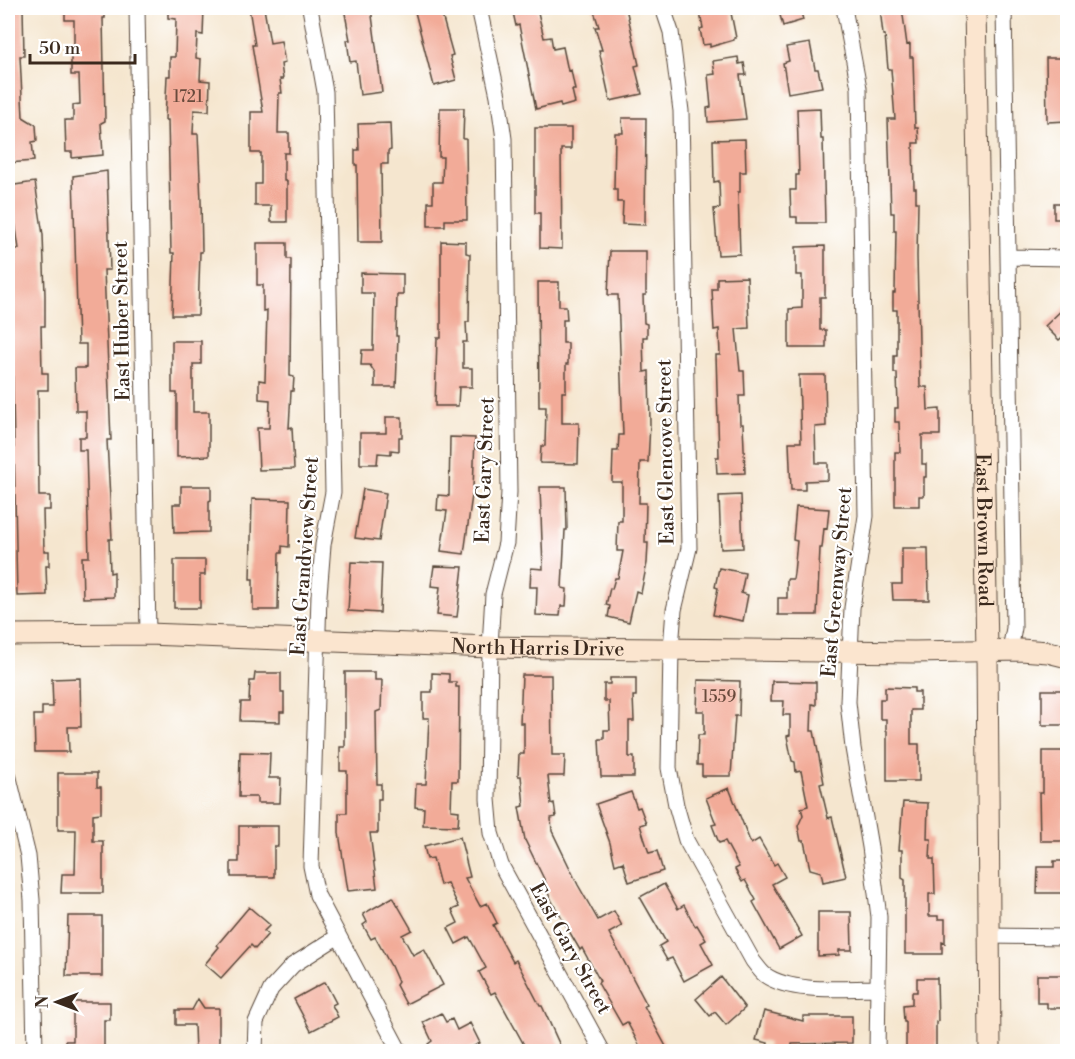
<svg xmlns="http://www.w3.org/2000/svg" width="1075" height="1059" font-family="'Libre Bodoni',serif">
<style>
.building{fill:#f2ab98}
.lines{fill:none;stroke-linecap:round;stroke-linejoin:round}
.street-casing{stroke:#574639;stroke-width:17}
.secondary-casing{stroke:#574639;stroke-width:23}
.street{stroke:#fff;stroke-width:15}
.secondary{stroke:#fbe5cf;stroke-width:21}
.labels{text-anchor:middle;stroke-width:4.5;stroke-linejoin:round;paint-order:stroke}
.number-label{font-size:16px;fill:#694a3c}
.street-label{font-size:20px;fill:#3b2a1e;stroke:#fff}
</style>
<rect width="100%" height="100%" fill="#fff"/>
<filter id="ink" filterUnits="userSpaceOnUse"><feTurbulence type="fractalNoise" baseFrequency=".0167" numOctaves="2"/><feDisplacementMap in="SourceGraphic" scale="12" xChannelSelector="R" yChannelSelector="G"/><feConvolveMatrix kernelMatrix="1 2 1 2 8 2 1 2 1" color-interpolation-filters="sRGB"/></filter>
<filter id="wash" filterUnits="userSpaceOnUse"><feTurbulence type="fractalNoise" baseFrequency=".008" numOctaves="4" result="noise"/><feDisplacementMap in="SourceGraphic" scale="24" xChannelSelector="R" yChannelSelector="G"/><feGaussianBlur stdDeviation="1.35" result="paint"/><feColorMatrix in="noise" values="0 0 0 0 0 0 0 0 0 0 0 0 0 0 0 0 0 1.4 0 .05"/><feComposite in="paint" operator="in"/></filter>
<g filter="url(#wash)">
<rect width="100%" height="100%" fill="#f5e6cf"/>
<g id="blocks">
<path class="building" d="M8 8H23L24 56H20L23 117 36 125 37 141 32 142 34 161 8 163Z
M65 8H105V18H103L105 121 101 123 103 155 72 158V152H66L65 120H73V105L80 104 79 75H71V50L74 49V20H65Z
M168 8H204L203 35 197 34 196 58 201 59 200 80 210 81 209 111 194 110 193 134H198L201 201 202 252H200L198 315H172L174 253H171L168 120H165L167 76H170V57H175L176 19 168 18Z
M249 8H264L270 43 281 41 285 63 281 64 283 79H280L282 93H279L278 133H289V153H284V181H287V222H271V206H255V184H261V153H251V112H263L252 45H255Z
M344 8H371L382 92 360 95 356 61 350 62 347 40H350Z
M414 8H440L453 55 450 56 456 80 434 86Z
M512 8H537L544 38 551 37 553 49 563 47 568 71 571 70 575 90H572L575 103 561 107 560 103 536 109 519 25 516 26Z
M593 8H626L639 65 635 66 642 94 610 101 599 50H602L595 27H599Z
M699 8H730L736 38H734V40L710 47V44L703 45 700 29 703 28Z
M778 8H800L803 20 783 26Z
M880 8H902L907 45 910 44V57H913L915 128H918L919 143H913L914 188H916V202H918L917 256 920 387H927L928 410 940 409V435H922V464H926V477H924V496H919V506H895V452H900L899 422H895V408H898L897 373H894V356H897V310H893V293H895L896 231H894V213H891L888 119H895L891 69H888L885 35H883Z
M810 43 815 69H818L822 87 788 93 783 63 789 61 786 47Z
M738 57 739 64 744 63 746 75H740L746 119 708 122 707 108 711 107 708 75 715 74 713 61Z
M1046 58H1063L1064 70H1068V121L1047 122Z
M440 108H464L463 139H466L467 220H445V226H428V202H433V182H442L443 157H439Z
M820 108 821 139H823L825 223H797V217H791L790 190H796V175H799L797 109Z
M622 118H646L645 225 622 224 623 202H617V189H614L615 133H623Z
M390 123 391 150 388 151V164H381L382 242H358L357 165H355V150H359L358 124Z
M535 128H571V149H561L562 249 540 248V213H535Z
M745 139 746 172H740V192H738L740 254 718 255 714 209 720 208 719 181 714 182 713 140Z
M107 171 110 270H104L111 440H107L112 539H109L110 573 114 572V597L83 598 82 557H89L86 450H79V437H86V411H76L75 368H86V344H78L73 176Z
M35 182 43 235 45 295V326H41L42 373H48V390H38L39 496H50V510H43L44 551H49V566H46L47 595 17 596 12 347 8 346V330H12L11 313H13L11 249H19L14 215 8 216V186Z
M1054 203H1068V219H1054Z
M441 241 466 242V253L470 254 469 322H466L467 342H463V368H472V387H459L458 406H435L437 338H441Z
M257 243H287V259H291L290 376 294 377 293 391H291L289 428 292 427 294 469 259 470 257 428H269L270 400 259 399V380L265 381 267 310 263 311V285H257Z
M825 246V297H820V330H826V348H789V309L802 308V275H796V247Z
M610 251H646V295H643L644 323 647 324V337H643L644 372 649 371 650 424 648 462H640L639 503H646L645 543H648L647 563 641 593 636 591 629 622 608 617 610 606 606 605 610 588 612 589 615 578H618L623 551H617L618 521H622V482H612L613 451H618L619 435H623L618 295H608Z
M361 273 403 274V295H397L396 336H398L396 387H375V373L370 365H361L362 350H373L374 293H361Z
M747 277 749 328 736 329 740 371H744L745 396H739L740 424H743L745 473 717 474 716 457H719L716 355H720L719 329 714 330 712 289H717V278Z
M538 282H559V306H566L567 320H563V343H568V364H566V392H562V423H579L578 464 540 463 541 446H545L546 407H539Z
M1068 304V332L1059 340 1045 326Z
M172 341H201V364H193V412H209V456L177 457V393H172Z
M799 375H825L826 426 815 427 816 463H828V480L805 481V490H791L789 442H801Z
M386 417H402V437H399V451L391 450V454L378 453 377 464H360V433H386Z
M450 437 475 438 473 488 464 554 441 551 447 511 437 510 438 495 449 496Z
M181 486H211V500L209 501V532L174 533 173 504H181Z
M540 487H566L567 530H565L562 588 567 589 566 606H561L560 616 536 615 537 587H530L531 568 543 569Z
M363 489 386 493 379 541 355 538Z
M741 495 743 548 721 549 719 496Z
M252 499 290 500 289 547 282 546V553H279L278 610H253V579H250Z
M796 507 829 509 827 529 824 528 822 548H820L817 615H778V598H787V579H793L794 573 797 541 793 540Z
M902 548H928L929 600H893L892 584H902Z
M174 560H205V575H200V608H174Z
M351 562 382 563 380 613 348 611Z
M434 566 463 567 457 617 437 615 440 587 431 586Z
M719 568 745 573 741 593 748 595 743 621 713 615 718 588 715 587Z
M345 672H375V680H382L381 710 376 712 377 784H381V799H378V833H370L377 888 348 891 339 833V813H347V771H340V747H345Z
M255 673H281V692H284V712H280V722L240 721 241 702H249L250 681H254Z
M432 673 449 674V682H456V687H459L458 781H452L451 810 459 811 458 826 423 825 424 808 415 807 416 784H426L429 718H423V692H432Z
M522 675H551L552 755H565L564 776H548L551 804 554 803 556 817 551 818 552 831 578 885 598 920 614 911 622 926 609 933 647 1005 644 1006 669 1052H643L627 1022 622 1025 598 983 600 981 582 948 580 950 555 907 544 885 546 883 525 840 519 807 524 806 521 776H518L519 754H524V723H520Z
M80 678 81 727H68L69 752H35L34 715H42V707H53L52 679Z
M610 678H636V696H633L634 721H629V757H634V777H601L599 739H604V730H610L609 701H604V684H610Z
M698 680 740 681 739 716H735L731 776H702V765H697L698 735H704V711H697Z
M772 681 816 682V705L812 704 811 731H814L824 783 820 784 828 818 832 817 846 877 823 882 821 872 810 869 804 841H801L798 826 803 815 801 808 808 806 801 771 796 772 795 762 792 761 787 736 790 735V715H783L784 701H771Z
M885 687 914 688V692H920V710H911V744H919V781H887V731H886V719H880V699H885Z
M1042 690H1065V696H1068V725H1042Z
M1043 751H1068V817H1063L1064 841H1040L1039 793H1043Z
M240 752 270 753 269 778H281L280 803H257V797H239Z
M58 773H97V787H101V813L93 814V841H103V893H61L62 874H75L76 830H58Z
M729 788 751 844 759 839 774 865 777 863 785 877 772 884 802 936 779 949 753 902 756 900 745 880 742 882 735 869 739 867 725 841 719 843 712 825 716 824 706 798Z
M631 792 637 808 640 807 646 823 640 825 649 853 657 851 663 871 629 882 623 862 615 865 610 843 596 804Z
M903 802 928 803 927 839H931L930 859H934L935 894H929V916H938V919H945V943L942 942V954H905V880L902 878V850H899Z
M239 826H278V846H274V877H231V862H239Z
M460 837 470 877 465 878 480 906 487 903 497 923 493 925 513 962 516 960 540 1006H542L563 1052H528L495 992 491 994 479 972 486 968 469 937 456 944 448 928 458 923 452 910 459 907 447 883 440 885 433 858 427 859 424 846Z
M1054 861H1068V893H1037L1038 867H1054Z
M664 884 678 909 684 905 695 926 697 925 706 940 701 943 713 965 684 981 672 958 667 960 659 946 666 942 640 897Z
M393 897 412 930 402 935 413 955 424 949 443 985 406 1004 396 985 398 982 391 966 375 937 371 939 363 925 367 922 363 914Z
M249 907 270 925 264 931 268 934 255 949 251 945 221 978 205 964 219 947 217 945Z
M818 912H851L852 950H839V955L818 956Z
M68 916H102V976H66Z
M1037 975H1068V1003H1062V1008H1047V1003H1037Z
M721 977 745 1008 726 1025 715 1012 710 1016 696 999Z
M917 978H937L938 1021 936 1022V1052H906V1022H904L903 1005 912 1004V992H917Z
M325 982 336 1003 332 1005 338 1017 311 1031 294 999Z
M198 999 204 1008H219V1049H215V1052H195L194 1025H176V1010H192Z
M73 1002H110V1020H104V1052H66L65 1041H73Z
M764 1011 803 1021V1016H852V1043L792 1044 791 1050 781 1047 780 1052 767 1049 768 1043 756 1040Z
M441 1013 446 1022 452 1019 457 1030 470 1023 480 1043 463 1052H431L428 1044 432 1041 423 1022Z"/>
</g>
</g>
<g filter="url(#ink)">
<use href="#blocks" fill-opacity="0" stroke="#574639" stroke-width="1.5"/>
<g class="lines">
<defs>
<path id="street" d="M137 8 148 634
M310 8 325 92 333 492 323 545 319 595 311 866 317 895 400 1052
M479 8 498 96 504 139 509 492 506 543 493 594 490 647 488 799 491 833 501 865 603 1052
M663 8 671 32 681 111 689 548 674 610 671 648 669 768 676 805 686 840 753 961C757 966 761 972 765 975 792 994 845 988 876 988
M844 8 859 88 866 516 852 608 848 702 853 748 870 847 879 917 877 1052
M1004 8 1014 628 1010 650
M1008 257 1068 258
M8 774 28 856 32 900 35 1052
M989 936 1068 937
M255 1052 256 1022 271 989 293 965 337 937"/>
<g id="secondary">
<path id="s1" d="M975 8 987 651 990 1052"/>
<path id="s2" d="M8 635 148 634 490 647 914 652 1021 650 1048 652 1068 657"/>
</g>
</defs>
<use href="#street" class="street-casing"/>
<use href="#secondary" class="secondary-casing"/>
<use href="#street" class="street"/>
<use href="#secondary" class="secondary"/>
</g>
</g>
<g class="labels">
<g class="number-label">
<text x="188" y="102">1721</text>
<text x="719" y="702">1559</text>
</g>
<g class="street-label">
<text transform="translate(121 321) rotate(-91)" y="7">East Huber Street</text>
<text transform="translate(665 452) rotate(-91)" y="7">East Glencove Street</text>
<text transform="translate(484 470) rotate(-88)" y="7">East Gary Street</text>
<text dy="7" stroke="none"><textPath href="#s1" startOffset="522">East Brown Road</textPath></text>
<text transform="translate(304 556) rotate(-86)" y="7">East Grandview Street</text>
<text transform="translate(836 582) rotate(-85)" y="7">East Greenway Street</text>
<text dy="7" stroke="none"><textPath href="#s2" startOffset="530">North Harris Drive</textPath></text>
<text transform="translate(571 948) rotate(61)" y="7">East Gary Street</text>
</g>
</g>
<rect width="1075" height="1059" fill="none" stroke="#fff" stroke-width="30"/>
<g transform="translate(57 1002) rotate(270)" stroke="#ffffff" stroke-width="4.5" paint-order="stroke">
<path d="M0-4.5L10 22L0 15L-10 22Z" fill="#3b2a1e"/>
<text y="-9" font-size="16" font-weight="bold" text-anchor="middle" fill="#3b2a1e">N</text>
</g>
<path d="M30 54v9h105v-9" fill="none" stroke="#3b2a1e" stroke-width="3"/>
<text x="39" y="54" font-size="18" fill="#3b2a1e" stroke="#ffffff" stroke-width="4.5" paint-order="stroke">50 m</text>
</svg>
